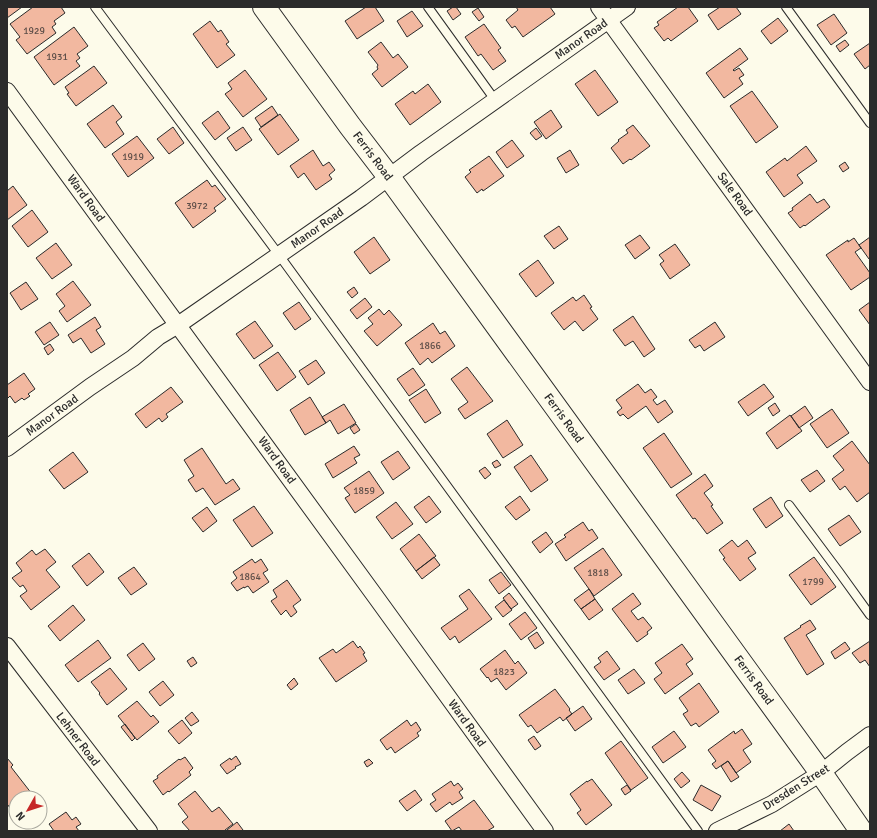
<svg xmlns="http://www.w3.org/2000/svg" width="877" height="838" font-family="Signika,sans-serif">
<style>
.building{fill:#f2b8a0;stroke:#2b2b2b}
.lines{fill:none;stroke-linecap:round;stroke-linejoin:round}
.lane-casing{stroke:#2b2b2b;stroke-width:10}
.street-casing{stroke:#2b2b2b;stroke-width:18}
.secondary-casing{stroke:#2b2b2b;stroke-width:24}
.lane{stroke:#fdfbea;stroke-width:8}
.street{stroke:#fdfbea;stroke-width:16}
.secondary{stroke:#fdfbea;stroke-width:22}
.labels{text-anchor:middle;stroke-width:3;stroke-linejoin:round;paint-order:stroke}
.number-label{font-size:10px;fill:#5d4e48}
.street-label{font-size:12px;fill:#2b2b2b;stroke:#fdfbea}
</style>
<rect width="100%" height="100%" fill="#fdfbea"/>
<path class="building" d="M7 7H22L7 18Z
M33 7H61L65 13 54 21 56 24 52 27 56 33 27 54 16 40 20 37 10 24Z
M366 7H375L384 21 357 39 345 21Z
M453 7H456L461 14 453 20 447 11Z
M516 7H550L555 14 523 37 515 26 512 28 506 20 518 10Z
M678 7H688L698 21 671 41 668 38 664 41 654 28 659 25 657 22Z
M720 7H736L741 14 718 30 708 15Z
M478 8 484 17 479 21 472 12Z
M412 11 423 26 407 37 397 21Z
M834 14 847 33 831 45 817 25Z
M778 18 788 31 771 44 761 31Z
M210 21 218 32 221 30 229 42 226 44 235 55 217 68 193 34Z
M484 24 501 48 498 50 506 61 493 70 481 54 478 56 465 37Z
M74 27 88 46 77 54 80 58 76 61 80 66 54 85 34 57Z
M845 40 849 45 840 52 836 46Z
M381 42 393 58 398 54 408 67 382 87 372 74 378 69 377 67 378 65 368 52Z
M870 43V65L865 69 854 54Z
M740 48 748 59 733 70 734 71 739 68 744 75 739 78 743 84 724 98 706 73Z
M94 66 107 83 76 106 67 94 69 93 65 87Z
M245 70 267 99 243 117 225 94 232 89 228 83Z
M595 70 618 102 598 116 575 84Z
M428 84 441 102 410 125 395 104 413 91 415 94Z
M752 91 778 127 756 143 730 106Z
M113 105 122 117 116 122 124 134 105 148 87 124Z
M272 106 278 115 261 127 255 118Z
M551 110 562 127 546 139 534 122Z
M218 111 230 128 215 140 202 123Z
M280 114 299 140 278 155 259 129Z
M633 125 650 146 631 160 630 159 623 164 611 148 619 141 618 140 628 133 626 130Z
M173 127 184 143 169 154 157 139Z
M243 127 252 140 236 151 227 138Z
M536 128 542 136 536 140 530 133Z
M137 136 154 158 128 177 112 154Z
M512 140 524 156 507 168 496 152Z
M806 146 817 161 797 175 803 183 784 197 766 172 785 158 787 161Z
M313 150 323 166 329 162 335 170 329 175 332 179 316 190 304 173 298 178 290 166Z
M570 150 579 165 566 173 557 158Z
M489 156 504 176 483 191 482 189 477 193 465 177 471 172 469 170Z
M845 162 849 168 843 172 839 166Z
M207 180 212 187 215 185 226 199 214 208 216 211 193 228 175 203Z
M13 186 27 205 7 220V191Z
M810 194 817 203 824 199 830 207 805 226 804 225 800 228 788 213 793 210 792 208Z
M32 210 48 232 28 247 12 226Z
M559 226 568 239 554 249 544 236Z
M640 235 650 248 635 259 625 245Z
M374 237 390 260 370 274 354 252Z
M870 237V258L869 259 859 245Z
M854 238 861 248 855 252 870 273V277L851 290 826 255 848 240V242Z
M56 243 72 265 52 279 36 258Z
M675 244 690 265 670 279 660 264 664 261 659 255Z
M538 260 554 283 536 297 519 274Z
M73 281 91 305 67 322 59 311 65 306 56 294Z
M26 282 38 299 21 310 10 293Z
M354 287 358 293 352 298 347 292Z
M584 295 592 307 590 308 598 319 583 331 575 321 564 330 551 313 573 297 576 301Z
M365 298 372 307 357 319 350 310Z
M299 302 311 319 295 330 283 313Z
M870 302V325L859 310Z
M379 309 384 315 389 310 402 325 377 346 364 331 373 324 368 318Z
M633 316 655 349 644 357 633 341 625 346 613 330Z
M95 317 101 327 96 330 105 344 91 353 81 338 73 343 68 335Z
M255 321 273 346 254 359 236 334Z
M50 322 59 335 44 345 35 332Z
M715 322 725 337 704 351 700 345 695 348 689 340Z
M433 323 440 334 445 331 455 346 432 363 428 358 420 365 405 343Z
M50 344 54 350 48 355 44 348Z
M278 352 296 377 277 391 259 365Z
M316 360 325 373 308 385 299 371Z
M467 367 493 401 465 419 458 409 468 402 451 379Z
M413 368 425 385 409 396 397 379Z
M24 373 35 389 28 394 30 396 24 400 22 398 15 403 10 396 8 398 7 397V385Z
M638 384 645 393 651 389 657 397 653 400 657 405 665 400 673 412 658 423 646 406 628 419 623 414 620 416 617 412 622 408 616 400Z
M764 384 774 397 748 416 738 402Z
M171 387 183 402 166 414 168 417 162 422 159 418 146 428 135 414Z
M426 389 441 413 425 423 409 400Z
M310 397 326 423 305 435 290 410Z
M775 403 780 411 773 416 768 408Z
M344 404 356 423 338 434 330 420 326 423 322 417Z
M805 406 813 418 799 428 791 416Z
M832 409 849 433 827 448 810 424Z
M790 415 802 431 777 449 766 433Z
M507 420 523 445 503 458 487 434Z
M356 424 360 430 354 434 350 428Z
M664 433 692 474 671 488 643 448Z
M852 441 870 465V492L857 502 845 486 840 490 832 479 844 470 833 456Z
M354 446 360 455 354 458 357 463 333 478 325 464Z
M202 448 226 484 233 479 240 489 215 505 203 488 196 492 188 480 194 476 184 460Z
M398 451 410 468 393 480 381 462Z
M73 452 88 472 64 489 49 470Z
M531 455 548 480 531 492 514 467Z
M497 460 501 465 495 468 492 463Z
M485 467 491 474 485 479 479 471Z
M817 470 825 481 810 492 801 480Z
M369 471 384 493 355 513 345 498 350 495 344 488Z
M705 474 713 486 704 493 713 505 711 506 723 523 707 534 695 518 693 519 676 495Z
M429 496 441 512 426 523 414 507Z
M520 496 530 510 516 520 505 507Z
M771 497 783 516 766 528 753 509Z
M396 502 413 524 392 539 376 517Z
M254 506 273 533 252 547 233 520Z
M207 507 217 521 203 532 192 518Z
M849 515 861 532 840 546 828 529Z
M583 522 589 531 592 529 598 538 566 561 555 544 566 537 564 535Z
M546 532 553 542 540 553 532 542Z
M419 534 436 556 416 571 400 549Z
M732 540 738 547 747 540 756 553 748 558 756 569 740 581 723 559 725 558 719 550Z
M603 548 622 575 594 596 574 568Z
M45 549 56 562 46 570 60 587 31 610 20 596 27 591 23 585 20 587 12 578 22 571 16 563 32 550 36 555Z
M89 553 104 572 87 586 72 566Z
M434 557 440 565 422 579 416 571Z
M814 557 836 587 811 605 789 575Z
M252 559 255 563 261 559 268 570 263 573 269 582 253 593 248 586 244 588V587L237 591 231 583 237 578 233 572Z
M134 567 147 584 131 595 118 578Z
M501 572 511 585 499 594 489 580Z
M287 580 301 600 293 606 297 612 291 617 286 610 281 615 271 601 277 597 273 590Z
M469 589 492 619 459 643 455 636 450 640 441 628 468 609 459 596Z
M589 589 595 599 581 609 574 600Z
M509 593 518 604 511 609 503 598Z
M633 593 641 604 631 611 638 620 643 617 652 628 647 632 648 634 637 642 612 609Z
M595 599 603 610 589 620 581 609Z
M504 600 512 610 503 617 495 607Z
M73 605 85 620 60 641 48 626Z
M525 612 537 628 521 640 509 624Z
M810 620 816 629 806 635 824 664 807 675 784 638 801 627 800 626Z
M537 632 544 643 535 649 528 638Z
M98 640 111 658 78 682 65 665Z
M353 641 358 648 360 646 365 653 363 654 367 661 336 682 319 658 333 649 336 653Z
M870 641V667L865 660 860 663 852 653Z
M845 642 850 649 835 659 831 652Z
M143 643 155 659 139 671 127 655Z
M682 644 693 659 686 664 693 674 665 694 654 679 662 673 655 663Z
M505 650 515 664 518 661 527 673 506 690 497 678 491 682 488 677 487 678 480 669Z
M607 651 620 669 604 680 594 667 601 662 598 658Z
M193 657 197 663 191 667 187 661Z
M110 668 127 689 107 705 99 694 100 693 91 682Z
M634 669 645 683 628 694 618 680Z
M294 678 298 684 291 690 287 685Z
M163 681 174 695 160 706 149 692Z
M699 683 719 712 699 727 696 723 691 726 683 714 688 711 679 698Z
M555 689 570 709 569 710 572 714 563 721 560 717 537 733 531 725 528 727 519 715Z
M137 701 151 717 153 715 159 722 137 740 118 716Z
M583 706 592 719 575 731 566 718Z
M192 712 199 721 191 726 185 718Z
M182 720 192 733 179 744 168 731Z
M407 720 411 726 416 722 421 730 417 733 419 736 395 753 391 747 387 750 380 740Z
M125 724 135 738 132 741 121 727Z
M742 729 752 744 743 750 751 762 736 773 728 761 716 769 712 764 716 761 708 750 734 731 735 734Z
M674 731 686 747 663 763 652 747Z
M534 736 541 746 535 750 528 740Z
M621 741 648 778 631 790 605 753Z
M236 756 241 764 235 767 236 768 227 774 220 765 230 758 231 760Z
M185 757 193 768 189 772 191 775 169 792 168 791 163 795 153 781 158 778 157 776 179 759 180 760Z
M7 758 13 765 11 767 32 794 26 798H16V806L11 809 7 804Z
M369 759 373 763 367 767 364 762Z
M728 761 739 777 731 782 721 766Z
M682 772 690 781 681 788 674 779Z
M592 779 612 805 586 825 577 813 581 810 570 794 587 781V782Z
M451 781 454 786 458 783 463 789 459 792 463 798 452 805 450 802 436 812 430 804 436 800 432 794Z
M627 785 631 791 625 795 621 789Z
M701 785 721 796 712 811 693 800Z
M415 790 422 800 407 811 399 801Z
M195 791 212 812 219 807 233 824 225 830 226 831H190L182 822 188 817 178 804Z
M474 800 494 827 487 831H462L459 827 452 831 445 821Z
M66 812 72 820 76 817 81 824 76 827 79 831H54L49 824Z
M237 822 243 830 241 831H228L227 830Z
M789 824 794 831H780Z"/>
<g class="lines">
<defs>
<path id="lane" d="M95 7 279 255 698 831
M428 7 495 100
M786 7 870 123
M789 505 839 572 870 615"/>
<path id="street" d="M599 7 870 382
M7 91 378 600 545 831
M7 448 90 387 133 358 158 337 178 325 361 198 421 153 627 7
M7 646 149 831
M717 831 772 804 821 773 847 752 870 735"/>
<path id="secondary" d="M264 7 350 126 389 177 821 773 861 831"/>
</defs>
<use href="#lane" class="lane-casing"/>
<use href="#street" class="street-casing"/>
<use href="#secondary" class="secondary-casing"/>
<use href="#lane" class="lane"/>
<use href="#street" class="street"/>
<use href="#secondary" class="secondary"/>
</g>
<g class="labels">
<g class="number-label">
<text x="34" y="34">1929</text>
<text x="57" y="60">1931</text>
<text x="133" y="160">1919</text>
<text x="197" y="209">3972</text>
<text x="430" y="349">1866</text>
<text x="364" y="494">1859</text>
<text x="598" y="576">1818</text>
<text x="250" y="580">1864</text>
<text x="813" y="585">1799</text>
<text x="504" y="675">1823</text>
</g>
<g class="street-label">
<text transform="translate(581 39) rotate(-35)" y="4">Manor Road</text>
<text transform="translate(373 156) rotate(53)" y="4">Ferris Road</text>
<text transform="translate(735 194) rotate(54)" y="4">Sale Road</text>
<text transform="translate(86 198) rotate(54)" y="4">Ward Road</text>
<text transform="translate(317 228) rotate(-35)" y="4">Manor Road</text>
<text transform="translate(52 415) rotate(-36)" y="4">Manor Road</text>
<text transform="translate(564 418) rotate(54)" y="4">Ferris Road</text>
<text transform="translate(277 460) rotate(54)" y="4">Ward Road</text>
<text transform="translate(754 680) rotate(54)" y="4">Ferris Road</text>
<text transform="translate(467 723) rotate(54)" y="4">Ward Road</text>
<text transform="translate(78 739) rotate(53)" y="4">Lehner Road</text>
<text transform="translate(796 787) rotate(-32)" y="4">Dresden Street</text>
</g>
</g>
<rect width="877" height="838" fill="none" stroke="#2b2b2b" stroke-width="16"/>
<g transform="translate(28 810) rotate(231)"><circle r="19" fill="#fdfbea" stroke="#a9a89e"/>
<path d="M0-3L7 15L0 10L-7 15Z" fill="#c62828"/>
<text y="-6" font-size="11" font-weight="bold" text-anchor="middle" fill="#2b2b2b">N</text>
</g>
</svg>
